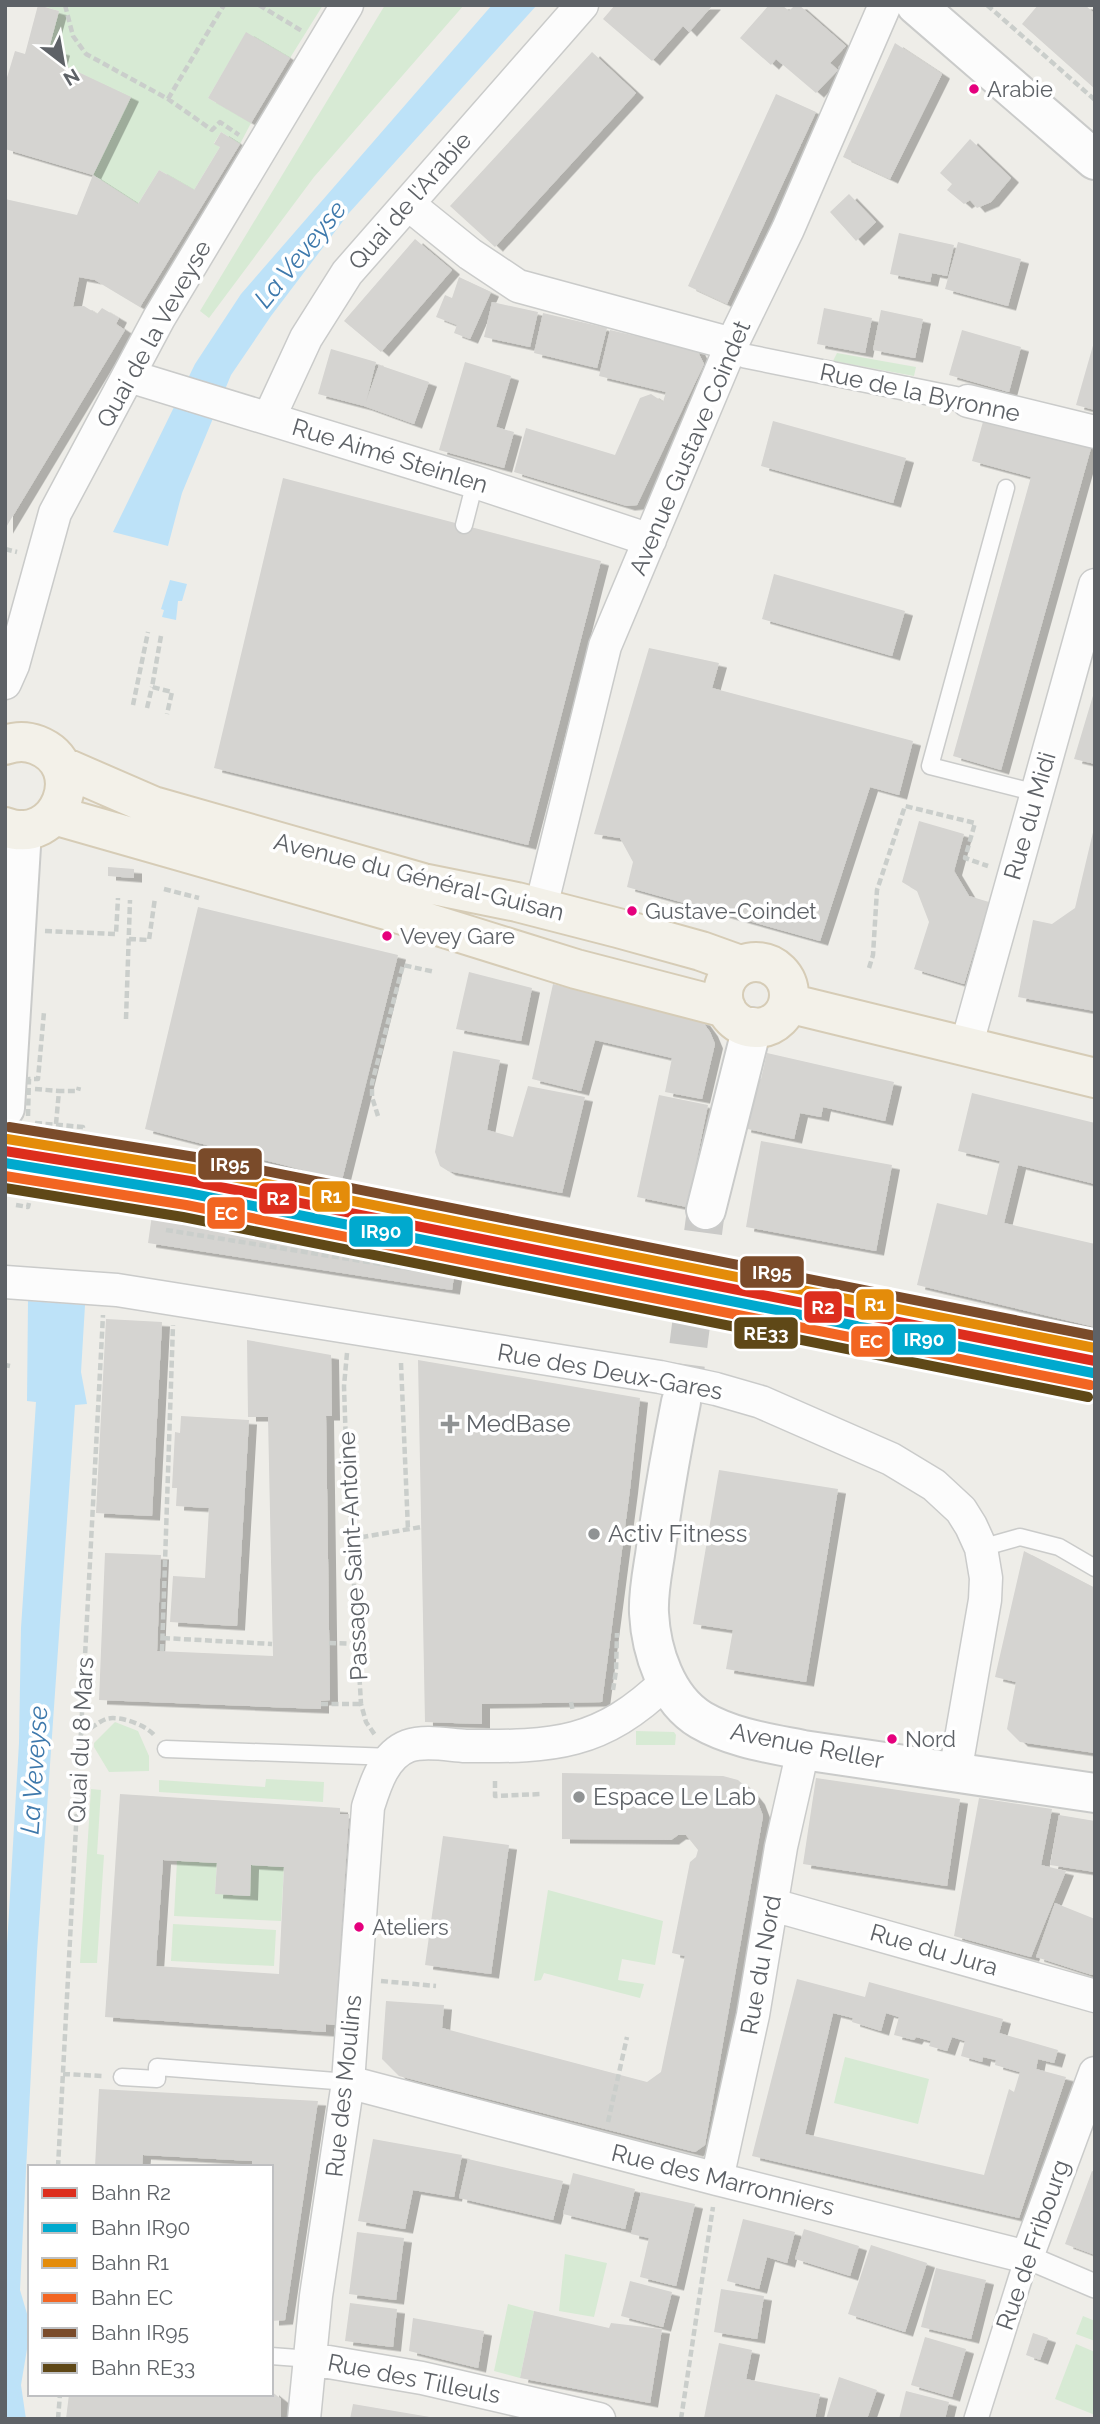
<svg xmlns="http://www.w3.org/2000/svg" width="1100" height="2424" font-family="Raleway,sans-serif">
<style>
.green{fill:#d7ead4}
.water{fill:#bde2f8}
.building{fill:#d5d4d1;fill-rule:evenodd;filter:url(#shadow)}
.lines{fill:none;stroke-linecap:round;stroke-linejoin:round}
.tertiary-tunnel{stroke:#cacac8;stroke-width:38;stroke-dasharray:38 19;stroke-linecap:butt}
.service-casing{stroke:#cacbca;stroke-width:19}
.pedestrian-casing{stroke:#cacbca;stroke-width:26}
.minor-casing{stroke:#cacbca;stroke-width:35}
.tertiary-casing{stroke:#cacbca;stroke-width:42}
.primary-casing{stroke:#d6ccb6;stroke-width:42}
.path{stroke:#cacecb;stroke-width:4.5;stroke-dasharray:7 3.5;stroke-linecap:butt}
.service{stroke:#fcfcfc;stroke-width:16}
.pedestrian{stroke:#fcfcfc;stroke-width:23}
.minor{stroke:#fcfcfc;stroke-width:32}
.tertiary{stroke:#fcfcfc;stroke-width:38}
.primary{stroke:#f3f1e9;stroke-width:38}
.path-bridge{stroke:#cacecb;stroke-width:4.5;stroke-dasharray:7 3.5;stroke-linecap:butt}
.rail-1-casing{stroke:#fff;stroke-width:16}
.rail-2-casing{stroke:#fff;stroke-width:16}
.rail-3-casing{stroke:#fff;stroke-width:16}
.rail-4-casing{stroke:#fff;stroke-width:16}
.rail-5-casing{stroke:#fff;stroke-width:16}
.rail-6-casing{stroke:#fff;stroke-width:16}
.rail-1{stroke:#dd2e1d;stroke-width:10}
.rail-2{stroke:#00a9ce;stroke-width:10}
.rail-3{stroke:#e48c0a;stroke-width:10}
.rail-4{stroke:#f26522;stroke-width:10}
.rail-5{stroke:#7a4b2a;stroke-width:10}
.rail-6{stroke:#5f4817;stroke-width:10}
.bus-dot{fill:#e5007d;stroke:#fff;stroke-width:2.5}
.poi-dot{fill:#909394;stroke:#fff;stroke-width:2.5}
.labels{text-anchor:middle;stroke-width:7;stroke-linejoin:round;paint-order:stroke}
.bus-label{font-size:22px;fill:#5e6267;stroke:#fff;text-anchor:start}
.street-label{font-size:24px;fill:#5e6267;stroke:#fff}
.poi-label{font-size:24px;fill:#5e6267;stroke:#fff;text-anchor:start}
.water-label{font-size:26px;font-style:italic;fill:#3e79ac;stroke:#fff}
.line-badge{stroke:#fff;stroke-width:2.5}
.badge-label{font-size:19px;text-anchor:middle;font-weight:bold;fill:#fff}
</style>
<defs>
<filter id="shadow"><feDropShadow dx="8" dy="4.5" stdDeviation="0" flood-color="#0004"/></filter>
</defs>
<rect width="100%" height="100%" fill="#eeede8"/>
<path class="green" d="M39 5H323L290 58 246 33 208 98 251 123 240 144 221 132 214 143 220 147 194 190 159 170 138 204 93 175 130 97 59 63 62 51 49 48 59 11Z
M385 5H464L314 177 209 318 200 311Z
M837 353 916 367 914 376 833 361Z
M115 1722 138 1731 149 1756V1771L109 1772 94 1747V1743Z
M636 1731 674 1732 676 1735 675 1745H636Z
M266 1779 324 1782 323 1802 159 1792V1780L265 1787Z
M91 1789 101 1790 97 1854 104 1855 97 1963H80Z
M177 1861 217 1863 215 1893 249 1896 251 1865 284 1867 281 1921 174 1916Z
M548 1890 663 1921 655 1965 622 1959 618 1980 644 1984 640 1998 544 1973 541 1980 534 1981Z
M173 1924 276 1930 274 1966 171 1961Z
M845 2057 929 2079 918 2124 834 2103Z
M565 2254 607 2263 594 2317 559 2311Z
M508 2304 534 2311 520 2378 494 2371Z
M1083 2316 1095 2321V2341L1076 2334Z
M1076 2344 1095 2352V2415L1055 2399Z"/>
<path class="water" d="M492 5H537L349 213 271 316 231 375 182 493 168 546 113 532 195 364 241 294Z
M170 580 187 584 182 601H178L176 620 162 617 164 610 161 609Z
M28 1301 85 1305 81 1372 87 1404 75 1405 37 1952 20 2290 30 2324V2349H27L21 2385 26 2419H5V1979L19 1743 21 1628 36 1402 27 1401Z"/>
<path class="building" d="M38 5 59 11 49 48 62 51 59 63 131 97 93 175 138 204 159 170 194 190 220 147 214 144 221 132 240 144 140 307 95 280 79 277 73 307 84 306 97 314 102 308 119 318 116 324 125 330 5 529V199L77 215 93 175 5 149V84L15 51 25 54Z
M615 5H713L689 32 683 26 652 61 603 19Z
M769 5H782L789 11 795 5H799L846 46 830 63 838 70 816 93 776 59 771 65 740 38Z
M1038 5H1085L1095 14V89L1022 24Z
M246 32 290 58 251 123 208 98Z
M895 43 942 74 890 179 843 157Z
M592 52 636 93 495 247 450 206Z
M776 94 816 112 727 304 688 286Z
M970 139 1011 178 991 202 977 208 970 200 964 204 947 190 952 184 940 173Z
M849 194 876 222 856 241 830 212Z
M899 233 954 245 947 276 932 273 930 282 890 274Z
M415 239 452 270 381 352 344 321Z
M958 242 1021 259 1008 306 945 289Z
M459 277 491 292 470 339 454 333 457 325 436 317 445 295 452 298Z
M492 302 538 312 530 347 484 337Z
M824 308 872 318 865 353 817 344Z
M881 310 923 319 915 358 873 350Z
M543 313 607 328 597 368 534 353Z
M610 330 697 350 704 364 637 505 627 506 514 472 526 428 615 455 640 398 651 394 663 402 666 392 599 376Z
M962 330 1021 347 1009 392 949 375Z
M1094 342H1095V410L1076 405Z
M331 349 376 362 366 402 379 365 429 382 414 424 364 406 318 394Z
M465 362 511 376 496 427 514 432 504 468 439 450Z
M986 411 1093 441 1001 770 953 756 1031 477 972 461Z
M773 421 906 458 893 503 761 466Z
M283 478 601 561 528 845 214 768Z
M774 574 905 611 892 656 762 619Z
M649 648 719 663 712 688 913 741 899 795 870 787 820 941 627 887 633 862 620 838 594 834Z
M1095 689V764L1074 759Z
M919 821 964 834 954 871 969 896 989 902 964 984 914 969 929 922 917 891 902 882Z
M1094 828 1095 1011 1018 997 1033 920 1052 924 1075 908Z
M108 867 134 869V878L108 876Z
M198 907 398 955 342 1180 145 1129Z
M469 972 532 988 521 1041 456 1029Z
M553 984 702 1021 710 1032 715 1044 702 1099 665 1092 672 1058 595 1040 581 1091 532 1079Z
M453 1051 500 1060 487 1130 513 1137 528 1086 585 1097 562 1193 448 1171 440 1166 435 1152Z
M767 1053 894 1082 885 1121 823 1107 821 1117 800 1113 794 1139 743 1128 755 1077 761 1079Z
M972 1093 1095 1123V1184L1018 1165 1004 1223 1095 1244V1327L917 1285 937 1203 987 1215 1000 1161 958 1151Z
M659 1095 708 1105 687 1207 637 1197Z
M761 1141 892 1165 876 1251 746 1227Z
M152 1215 456 1263 452 1290 148 1243Z
M106 1319 162 1322 152 1516 96 1513Z
M247 1340 331 1355 332 1416H326L330 1700 321 1701V1709L99 1700 105 1553 161 1555 157 1651 273 1656 268 1417H248Z
M418 1360 640 1398 630 1489 602 1702 482 1704V1724L425 1722Z
M181 1416 249 1420 237 1626 170 1622 173 1576 205 1578 209 1508 176 1506 177 1488H172L175 1432 180 1433Z
M719 1470 838 1489 806 1682 726 1669 733 1630 693 1624Z
M1024 1551 1095 1588V1753L1020 1742 1007 1729 1016 1682 995 1677Z
M562 1773 723 1776 738 1780 749 1790 757 1800 763 1816 705 2145 695 2152 399 2076 382 2059 386 2001 444 2005 442 2028 647 2082 661 2072 685 1956 672 1953 690 1862 696 1857 698 1850 686 1835H678L671 1840 562 1839Z
M816 1778 960 1799 947 1886 803 1864Z
M120 1794 340 1808V1814H349L335 2025 326 2024V2032L105 2017ZM163 1860 217 1863 215 1894 250 1896 251 1865 284 1867 279 1974 156 1966Z
M979 1798 1052 1809 1041 1865 1066 1871 1031 1957 954 1936Z
M1059 1815 1095 1821V1872L1050 1865Z
M443 1836 509 1845 491 1974 425 1965Z
M1055 1903 1095 1919V1974L1092 1975 1036 1957Z
M797 1979 865 1997 869 1982 1003 2019 999 2033 1058 2050 1054 2063 1038 2059 1036 2069 1066 2077 1019 2218 752 2156ZM833 2013 853 2018 852 2022 881 2031 886 2013 899 2017 894 2035 914 2040 916 2037 931 2041 929 2046 947 2051 952 2037 965 2041 961 2056 982 2062 983 2057 996 2060 995 2065 1020 2072 1014 2092 1009 2089 984 2175 805 2134Z
M99 2089 318 2101 285 2320 271 2321V2167H252V2161L143 2155 142 2167H95Z
M373 2139 462 2155 454 2197 413 2190 405 2229 358 2221Z
M468 2159 563 2181 553 2220 459 2198Z
M1092 2171 1095 2172V2255L1065 2244Z
M573 2173 635 2189 625 2229 563 2214Z
M641 2192 695 2204 676 2286 640 2277 649 2238 631 2234Z
M743 2219 795 2232 787 2263 767 2257 759 2289 727 2281Z
M804 2229 859 2246 850 2276 795 2259Z
M357 2232 404 2238 396 2300 349 2294Z
M871 2245 927 2263 905 2332 848 2314Z
M936 2268 986 2280 971 2339 921 2327Z
M630 2281 672 2292 663 2327 621 2316Z
M721 2289 764 2296 757 2339 714 2332Z
M350 2303 397 2309 393 2347 345 2341Z
M534 2311 609 2328 611 2323 662 2329 650 2403 520 2378Z
M413 2318 484 2331 478 2368 409 2351Z
M1033 2333 1048 2338 1040 2360 1026 2355Z
M925 2337 966 2349 952 2397 911 2385Z
M719 2343 752 2350 746 2379 820 2394 815 2419 704 2418Z
M839 2377 877 2390 867 2419H826Z
M271 2391 281 2399V2419H66L69 2394H271Z
M906 2391 949 2402 945 2419H899Z
M353 2404 430 2417V2419H350Z"/>
<g class="lines">
<path class="tertiary-tunnel" d="M681 1402 706 1210"/>
<defs>
<path id="service" d="M1006 488 930 766 1037 793
M464 525 475 482
M981 1548 1020 1537 1059 1547 1095 1568
M166 1749 393 1757
M122 2077 157 2079V2067L348 2082
M271 2356 311 2359"/>
<path id="pedestrian" d="M745 356 968 401
M976 2419 1027 2257 1095 2286"/>
<path id="minor" d="M408 204 470 254 518 286 732 344
M129 376 475 482 650 540
M968 401 1095 432
M269 418 306 338 347 273 582 5
M5 683 13 665 55 513 159 318 347 5
M541 907 605 646 732 344 788 229 885 5
M966 1047 1095 585
M5 1282 117 1290 660 1377 716 1389 761 1402 891 1459 934 1485 961 1510 971 1526 981 1548 986 1578 985 1600 955 1773
M773 1905 1095 1996
M348 2082 717 2179 1027 2257 1095 2073
M717 2179 753 2015 781 1847 803 1750
M311 2359 422 2378 599 2419
M304 2419 316 2296 348 2082 368 1807C375 1785 384 1755 408 1746 425 1740 448 1745 466 1746 554 1747 601 1745 667 1681"/>
<path id="tertiary" d="M916 5 1095 160
M5 1108 22 830
M706 1210 752 1027
M681 1402C671 1452 662 1504 655 1555 652 1574 648 1594 649 1613 651 1651 666 1699 701 1720 732 1738 768 1743 803 1750L1095 1793"/>
<path id="primary" d="M5 745C16 741 27 741 37 745 91 766 59 847 5 827
M61 766 153 806 423 883 517 902 618 928 701 951 740 965
M54 815 390 911 576 969 726 1008
M723 995a33 33 0 1 1 66 0a33 33 0 1 1-66 0Z
M788 1003 1095 1078"/>
</defs>
<use href="#service" class="service-casing"/>
<use href="#pedestrian" class="pedestrian-casing"/>
<use href="#minor" class="minor-casing"/>
<use href="#tertiary" class="tertiary-casing"/>
<use href="#primary" class="primary-casing"/>
<path class="path" d="M65 5 73 36 86 54 168 99 212 130 220 122 239 135
M259 5 302 31
M987 5 1095 100
M168 99 224 5
M5 549 17 552
M161 636 152 687 172 692 167 714
M133 705 148 632
M147 708 152 687
M164 889 199 898
M45 931 116 934 118 898
M129 939 149 940 155 898
M869 968 873 955 877 890 905 806 975 823 965 858 988 866
M126 1019 130 900
M35 1089 59 1091
M378 1116 372 1097V1083L403 965 435 972
M35 1123 83 1127V1136
M56 1124 59 1091H78L79 1087
M322 1181 379 1193 476 1210
M16 1205 28 1207 29 1203
M166 1230 431 1272
M347 1353 344 1386 346 1446 361 1704 366 1722 375 1735
M401 1363 408 1530
M5 1365 10 1366
M351 1539 421 1527
M163 1638 272 1644
M329 1643 358 1644
M162 1651 173 1325
M613 1690 616 1671 617 1633
M571 1702 573 1712
M321 1704H361
M81 1733C90 1730 98 1722 106 1719 119 1715 146 1725 154 1735
M495 1781V1796L542 1794
M381 1981 436 1986
M63 2074 103 2076
M608 2122 627 2037
M58 2167 103 1315
M58 2419 60 2394
M681 2419 713 2207"/>
<use href="#service" class="service"/>
<use href="#pedestrian" class="pedestrian"/>
<use href="#minor" class="minor"/>
<use href="#tertiary" class="tertiary"/>
<use href="#primary" class="primary"/>
<path class="path-bridge" d="M28 1116 29 1079H38L44 1012"/>
<defs>
<path id="rail-1" d="M5 1151 190 1181 1095 1361"/>
<path id="rail-2" d="M5 1163 188 1193 1093 1373"/>
<path id="rail-3" d="M7 1139 192 1169 1095 1348"/>
<path id="rail-4" d="M5 1176 186 1205 1090 1385"/>
<path id="rail-5" d="M9 1127 195 1157 1095 1336"/>
<path id="rail-6" d="M5 1188 183 1217 1088 1397"/>
</defs>
<use href="#rail-1" class="rail-1-casing"/>
<use href="#rail-2" class="rail-2-casing"/>
<use href="#rail-3" class="rail-3-casing"/>
<use href="#rail-4" class="rail-4-casing"/>
<use href="#rail-5" class="rail-5-casing"/>
<use href="#rail-6" class="rail-6-casing"/>
<use href="#rail-1" class="rail-1"/>
<use href="#rail-2" class="rail-2"/>
<use href="#rail-3" class="rail-3"/>
<use href="#rail-4" class="rail-4"/>
<use href="#rail-5" class="rail-5"/>
<use href="#rail-6" class="rail-6"/>
</g>
<g class="bus-dot">
<circle cx="974" cy="89" r="6"/>
<circle cx="632" cy="911" r="6"/>
<circle cx="387" cy="936" r="6"/>
<circle cx="892" cy="1739" r="6"/>
<circle cx="359" cy="1927" r="6"/>
</g>
<g class="poi-dot">
<path d="M446.5 1413.5h7v7h7v7h-7v7h-7v-7h-7v-7h7z"/>
<circle cx="594" cy="1534" r="7"/>
<circle cx="579" cy="1797" r="7"/>
</g>
<g class="labels">
<g class="bus-label">
<text x="987" y="97">Arabie</text>
<text x="645" y="919">Gustave-Coindet</text>
<text x="400" y="944">Vevey Gare</text>
<text x="905" y="1747">Nord</text>
<text x="372" y="1935">Ateliers</text>
</g>
<g class="street-label">
<text transform="translate(410 201) rotate(-49)" y="8">Quai de l'Arabie</text>
<text transform="translate(154 334) rotate(-61)" y="8">Quai de la Veveyse</text>
<text transform="translate(920 393) rotate(12)" y="8">Rue de la Byronne</text>
<text transform="translate(690 448) rotate(-67)" y="8">Avenue Gustave Coindet</text>
<text transform="translate(390 456) rotate(17)" y="8">Rue Aimé Steinlen</text>
<text transform="translate(1030 816) rotate(-74)" y="8">Rue du Midi</text>
<text transform="translate(419 877) rotate(14)" y="8">Avenue du Général-Guisan</text>
<text transform="translate(610 1372) rotate(10)" y="8">Rue des Deux-Gares</text>
<text transform="translate(353 1556) rotate(-93)" y="8">Passage Saint-Antoine</text>
<text transform="translate(81 1740) rotate(-87)" y="8">Quai du 8 Mars</text>
<text transform="translate(807 1746) rotate(11)" y="8">Avenue Reller</text>
<text transform="translate(934 1950) rotate(16)" y="8">Rue du Jura</text>
<text transform="translate(761 1965) rotate(-80)" y="8">Rue du Nord</text>
<text transform="translate(344 2086) rotate(-84)" y="8">Rue des Moulins</text>
<text transform="translate(723 2180) rotate(14)" y="8">Rue des Marronniers</text>
<text transform="translate(1033 2245) rotate(-71)" y="8">Rue de Fribourg</text>
<text transform="translate(414 2379) rotate(11)" y="8">Rue des Tilleuls</text>
</g>
<g class="poi-label">
<text x="466" y="1432">MedBase</text>
<text x="608" y="1542">Activ Fitness</text>
<text x="593" y="1805">Espace Le Lab</text>
</g>
<g class="water-label">
<text transform="translate(300 254) rotate(-51)" y="9">La Veveyse</text>
<text transform="translate(34 1770) rotate(-86)" y="9">La Veveyse</text>
</g>
</g>
<g class="line-badge">
<rect x="197" y="1147" width="66" height="34" rx="7" fill="#7a4b2a"/>
<rect x="311" y="1180" width="40" height="33" rx="7" fill="#e48c0a"/>
<rect x="258" y="1182" width="40" height="33" rx="7" fill="#dd2e1d"/>
<rect x="206" y="1196" width="40" height="34" rx="7" fill="#f26522"/>
<rect x="348" y="1215" width="66" height="33" rx="7" fill="#00a9ce"/>
<rect x="739" y="1255" width="66" height="34" rx="7" fill="#7a4b2a"/>
<rect x="855" y="1288" width="40" height="33" rx="7" fill="#e48c0a"/>
<rect x="803" y="1290" width="40" height="34" rx="7" fill="#dd2e1d"/>
<rect x="733" y="1316" width="66" height="34" rx="7" fill="#5f4817"/>
<rect x="891" y="1323" width="66" height="33" rx="7" fill="#00a9ce"/>
<rect x="850" y="1325" width="41" height="33" rx="7" fill="#f26522"/>
</g>
<g class="badge-label">
<text x="230" y="1171">IR95</text>
<text x="331" y="1203">R1</text>
<text x="278" y="1205">R2</text>
<text x="226" y="1220">EC</text>
<text x="381" y="1238">IR90</text>
<text x="772" y="1279">IR95</text>
<text x="875" y="1311">R1</text>
<text x="823" y="1314">R2</text>
<text x="766" y="1340">RE33</text>
<text x="924" y="1346">IR90</text>
<text x="871" y="1348">EC</text>
</g>
<rect width="1100" height="2424" fill="none" stroke="#5e6267" stroke-width="14"/>
<rect x="28" y="2165" width="245" height="231" fill="#ffffff" stroke="#bfc0c2" stroke-width="2"/>
<rect x="42" y="2188" width="35" height="10" fill="#dd2e1d" stroke="#bfc0c2" stroke-width="2"/>
<text x="91" y="2200" font-size="21" fill="#5e6267">Bahn R2</text>
<rect x="42" y="2223" width="35" height="10" fill="#00a9ce" stroke="#bfc0c2" stroke-width="2"/>
<text x="91" y="2235" font-size="21" fill="#5e6267">Bahn IR90</text>
<rect x="42" y="2258" width="35" height="10" fill="#e48c0a" stroke="#bfc0c2" stroke-width="2"/>
<text x="91" y="2270" font-size="21" fill="#5e6267">Bahn R1</text>
<rect x="42" y="2293" width="35" height="10" fill="#f26522" stroke="#bfc0c2" stroke-width="2"/>
<text x="91" y="2305" font-size="21" fill="#5e6267">Bahn EC</text>
<rect x="42" y="2328" width="35" height="10" fill="#7a4b2a" stroke="#bfc0c2" stroke-width="2"/>
<text x="91" y="2340" font-size="21" fill="#5e6267">Bahn IR95</text>
<rect x="42" y="2363" width="35" height="10" fill="#5f4817" stroke="#bfc0c2" stroke-width="2"/>
<text x="91" y="2375" font-size="21" fill="#5e6267">Bahn RE33</text>
<g transform="translate(63 63) rotate(149)" stroke="#ffffff" stroke-width="5" paint-order="stroke">
<path d="M0-5L12 26L0 18L-12 26Z" fill="#5e6267"/>
<text y="-10" font-size="19" font-weight="bold" text-anchor="middle" fill="#5e6267">N</text>
</g>
</svg>
